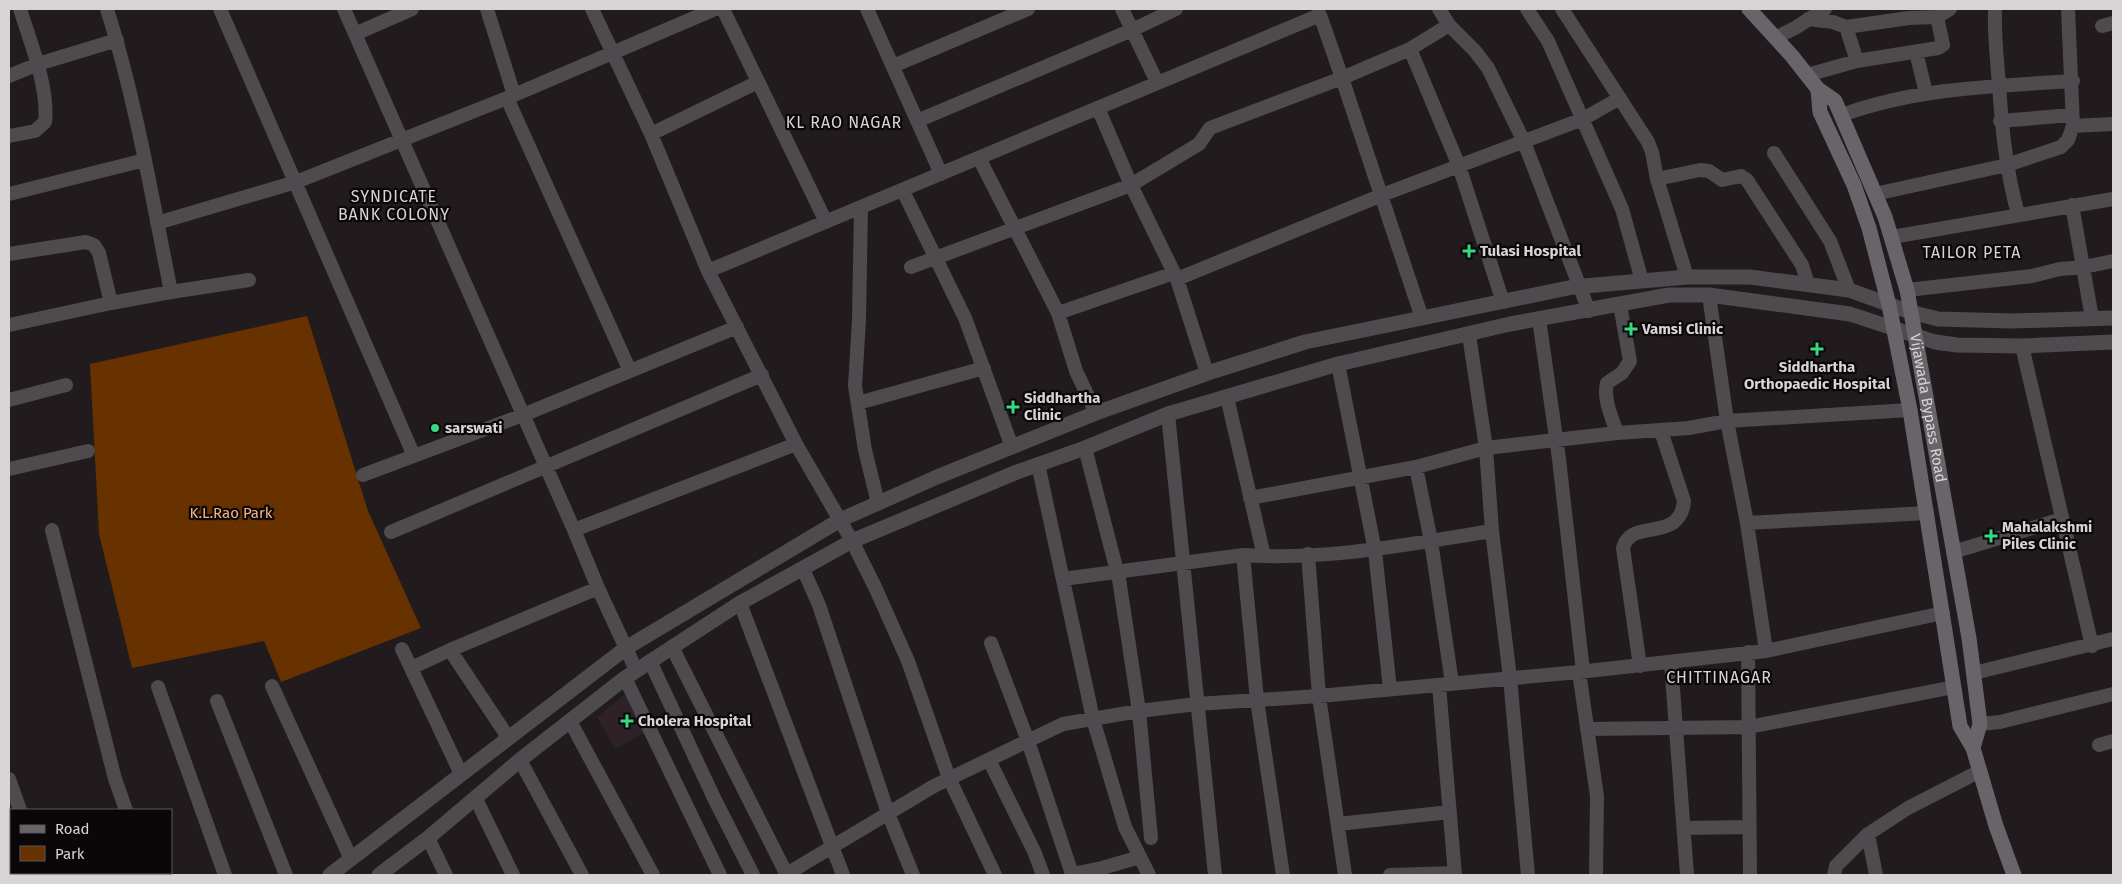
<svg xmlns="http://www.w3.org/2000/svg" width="2122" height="884" font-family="'Fira Sans',sans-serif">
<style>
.built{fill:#2e2228}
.green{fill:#683100}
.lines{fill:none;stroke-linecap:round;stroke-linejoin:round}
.minor{stroke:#4d4b4e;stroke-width:14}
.tertiary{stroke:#4d4b4e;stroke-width:15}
.secondary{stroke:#68656a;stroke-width:15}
.poi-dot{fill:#37d880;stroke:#090708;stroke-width:2}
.labels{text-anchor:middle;stroke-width:4.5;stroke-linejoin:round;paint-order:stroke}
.poi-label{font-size:15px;font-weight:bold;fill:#d8d4d6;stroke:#090708;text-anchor:start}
.street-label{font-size:15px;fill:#d8d4d6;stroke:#090708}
.park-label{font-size:15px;fill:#fab180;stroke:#090708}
.neighbourhood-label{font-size:16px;letter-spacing:1px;fill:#d8d4d6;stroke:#090708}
</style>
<rect width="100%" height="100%" fill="#211b1e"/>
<path class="built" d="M634 687 657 726 615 749 597 717Z"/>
<path class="green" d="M307 316 368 511 421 628 281 682 264 641 132 668 99 534 90 364Z"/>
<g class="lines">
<path class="minor" d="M220 9 414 456
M344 9 574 530 796 444
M487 9 514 95
M592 9 651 134 708 271
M723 9 826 222
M867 9 941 174
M1122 9 1157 82
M1439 9 1449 25 1475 51 1488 68 1524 142 1589 311
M1527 9 1548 41 1622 209 1642 281
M1562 9 1648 142 1652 152 1657 179 1687 277
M1995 9C1994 35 1997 59 1999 85 2002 129 2006 171 2018 214
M2068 9 2073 126 2113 124
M1808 19 1833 22 1846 27 1909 18 1937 17 1950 9
M2102 26 2113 23
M1846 27 1857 61
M355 34 412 9
M1775 38 1795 28 1825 9
M1410 49 1449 25
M1916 52 1926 93
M893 66 1028 9
M1807 75 1857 61 1938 48 1943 45 1937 17
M9 76 38 64 117 40
M1098 108 1131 185 1177 279 1207 373
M1842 115C1916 88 1995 86 2073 81
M917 121 1132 30 1176 9
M2000 121 2072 115
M651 134 758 82
M9 136 35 131 45 122C49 88 30 41 20 9
M1774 153 1830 241 1849 290
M979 158 1058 313 1076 371 1096 413
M1657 179 1700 170 1709 171 1722 180 1741 176 1747 180 1802 265 1808 284
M903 191 965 318 1012 447
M9 194 145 160
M1875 194 2007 165 2061 147 2068 140 2073 126
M2072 205 2092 318
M861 208 859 320 855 386 865 450 878 503
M157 223 296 182 507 98 715 9
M1892 237 2113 199
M9 254 86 242 94 245 99 253 111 303
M911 267 1131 185 1199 144 1210 128 1342 78 1320 15 708 271 796 444 852 541 875 587 908 661 949 778 995 875
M1177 279 1382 195 1583 119 1620 98
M1907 290 2032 276 2060 269 2084 267 2113 261
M171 292 249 280
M1709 295 1727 421 1747 523 1766 651
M1058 313 1174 273
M1422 318 1342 78 1410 49 1459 166 1503 302
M1539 319 1559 459 1583 671
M9 325 111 303 171 292C152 197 136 101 107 9
M1469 335 1486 448 1492 531 1510 678 1528 875
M2022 346 2092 646
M1338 364 1375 551 1390 689
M630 371 737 327
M1227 397 1264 556
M9 400 66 385
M858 403 984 368
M1168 414 1215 875
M1617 433C1612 417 1603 400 1607 383L1622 373 1630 361 1620 305
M1085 448 1119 579 1139 711 1151 838
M1038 464 1093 719 1125 827 1149 875
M1416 467 1431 541 1452 683
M9 469 88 451
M363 475 523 415 630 371 507 98
M1250 498 1416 467 1486 448 1617 433 1689 428 1727 421 1910 410
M1747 523 1927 513
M52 530 115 779 126 810
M574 530 598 588 636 670
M391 532 762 375
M1953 552 2062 519
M1308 554 1319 696 1345 875
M1243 555 1257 700 1283 875
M803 569 819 605 888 813 913 875
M1063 579 1243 555C1327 561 1410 544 1492 531
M740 603 843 875
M991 643 1028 741 1072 874 1102 868 1140 857
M672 647 787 875
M402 649 461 774
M450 650 508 737
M1748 652 1750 875
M650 661 714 798 753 875
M1671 662 1687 875
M1640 666 1623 548C1631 517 1680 544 1684 501L1661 431
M411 668 450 650 598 588
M1579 672 1597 796 1596 875
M1974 673 2113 639
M625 678 720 875
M1439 685 1455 875
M272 686 351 859
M158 687 225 875
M217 701 286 875
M570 721 653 875
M1980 724 2000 722 2113 694
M1587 729 1749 727 1954 687
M2099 745 2113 741
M520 760 582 875
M989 760 1034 851 1043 875
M9 779 20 810
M476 799 513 875
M9 818 11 816
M1338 824 1450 812
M1684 828 1749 827
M428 838 446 875
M148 873 149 875
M785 875 934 786 1063 724 1139 711 1197 704 1319 696 1579 672 1766 651 1943 613
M1390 875 1455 873
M1834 875 1836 866 1868 834
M1876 875 1868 834 1908 808 1980 771"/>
<path class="tertiary" d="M330 875 626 648 840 520 937 477 1096 413 1214 371 1305 342 1573 287 1687 277H1750L1849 290 1910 312 1938 319 2011 321 2113 318
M379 875 428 838 520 760 625 678 740 603 852 541 1017 472 1085 448 1168 414 1338 364 1510 324 1669 295H1709L1850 314 1935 342 1957 345 2022 346 2113 342"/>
<g class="secondary">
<path id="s1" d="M1749 9 1792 56 1818 89 1835 101 1885 217 1907 290 1969 638 1980 724 1973 748"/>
<path d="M1818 89 1820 112 1854 185 1869 228 1889 305 1910 410 1960 726 1973 748 1996 826 2014 875"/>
</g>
</g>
<g class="poi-dot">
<path d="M1466.5 243.5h5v5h5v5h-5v5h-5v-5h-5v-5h5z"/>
<path d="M1628.5 321.5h5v5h5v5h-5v5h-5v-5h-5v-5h5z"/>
<path d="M1814.5 341.5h5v5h5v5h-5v5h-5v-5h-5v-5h5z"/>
<path d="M1010.5 399.5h5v5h5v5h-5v5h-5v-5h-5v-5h5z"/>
<circle cx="435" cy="428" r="5"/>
<path d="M1988.5 528.5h5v5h5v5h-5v5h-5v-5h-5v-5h5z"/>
<path d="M624.5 713.5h5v5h5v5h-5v5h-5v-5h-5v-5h5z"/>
</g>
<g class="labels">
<g class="poi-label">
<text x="1480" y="256">Tulasi Hospital</text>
<text x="1642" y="334">Vamsi Clinic</text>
<text x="1817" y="372" text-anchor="middle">Siddhartha<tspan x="1817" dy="17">Orthopaedic Hospital</tspan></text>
<text x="1024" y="403">Siddhartha<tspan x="1024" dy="17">Clinic</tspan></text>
<text x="445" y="433">sarswati</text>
<text x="2002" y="532">Mahalakshmi<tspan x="2002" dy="17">Piles Clinic</tspan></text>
<text x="638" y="726">Cholera Hospital</text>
</g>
<g class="street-label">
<text dy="5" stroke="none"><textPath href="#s1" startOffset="449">Vijawada Bypass Road</textPath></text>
</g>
<g class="park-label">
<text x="231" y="518">K.L.Rao Park</text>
</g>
<g class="neighbourhood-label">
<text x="844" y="128">KL RAO NAGAR</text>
<text x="394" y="202">SYNDICATE<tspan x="394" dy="18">BANK COLONY</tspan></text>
<text x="1972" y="258">TAILOR PETA</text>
<text x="1719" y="683">CHITTINAGAR</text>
</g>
</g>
<rect width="2122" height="884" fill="none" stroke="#d8d4d6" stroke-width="20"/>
<rect x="10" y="809" width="162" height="65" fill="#090708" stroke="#5c595a"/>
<rect x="20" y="825" width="25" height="8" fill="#68656a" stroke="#5c595a"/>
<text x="55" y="834" font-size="15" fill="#d8d4d6">Road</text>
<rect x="20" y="846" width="25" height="15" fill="#683100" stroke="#5c595a"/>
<text x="55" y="859" font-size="15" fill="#d8d4d6">Park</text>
</svg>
